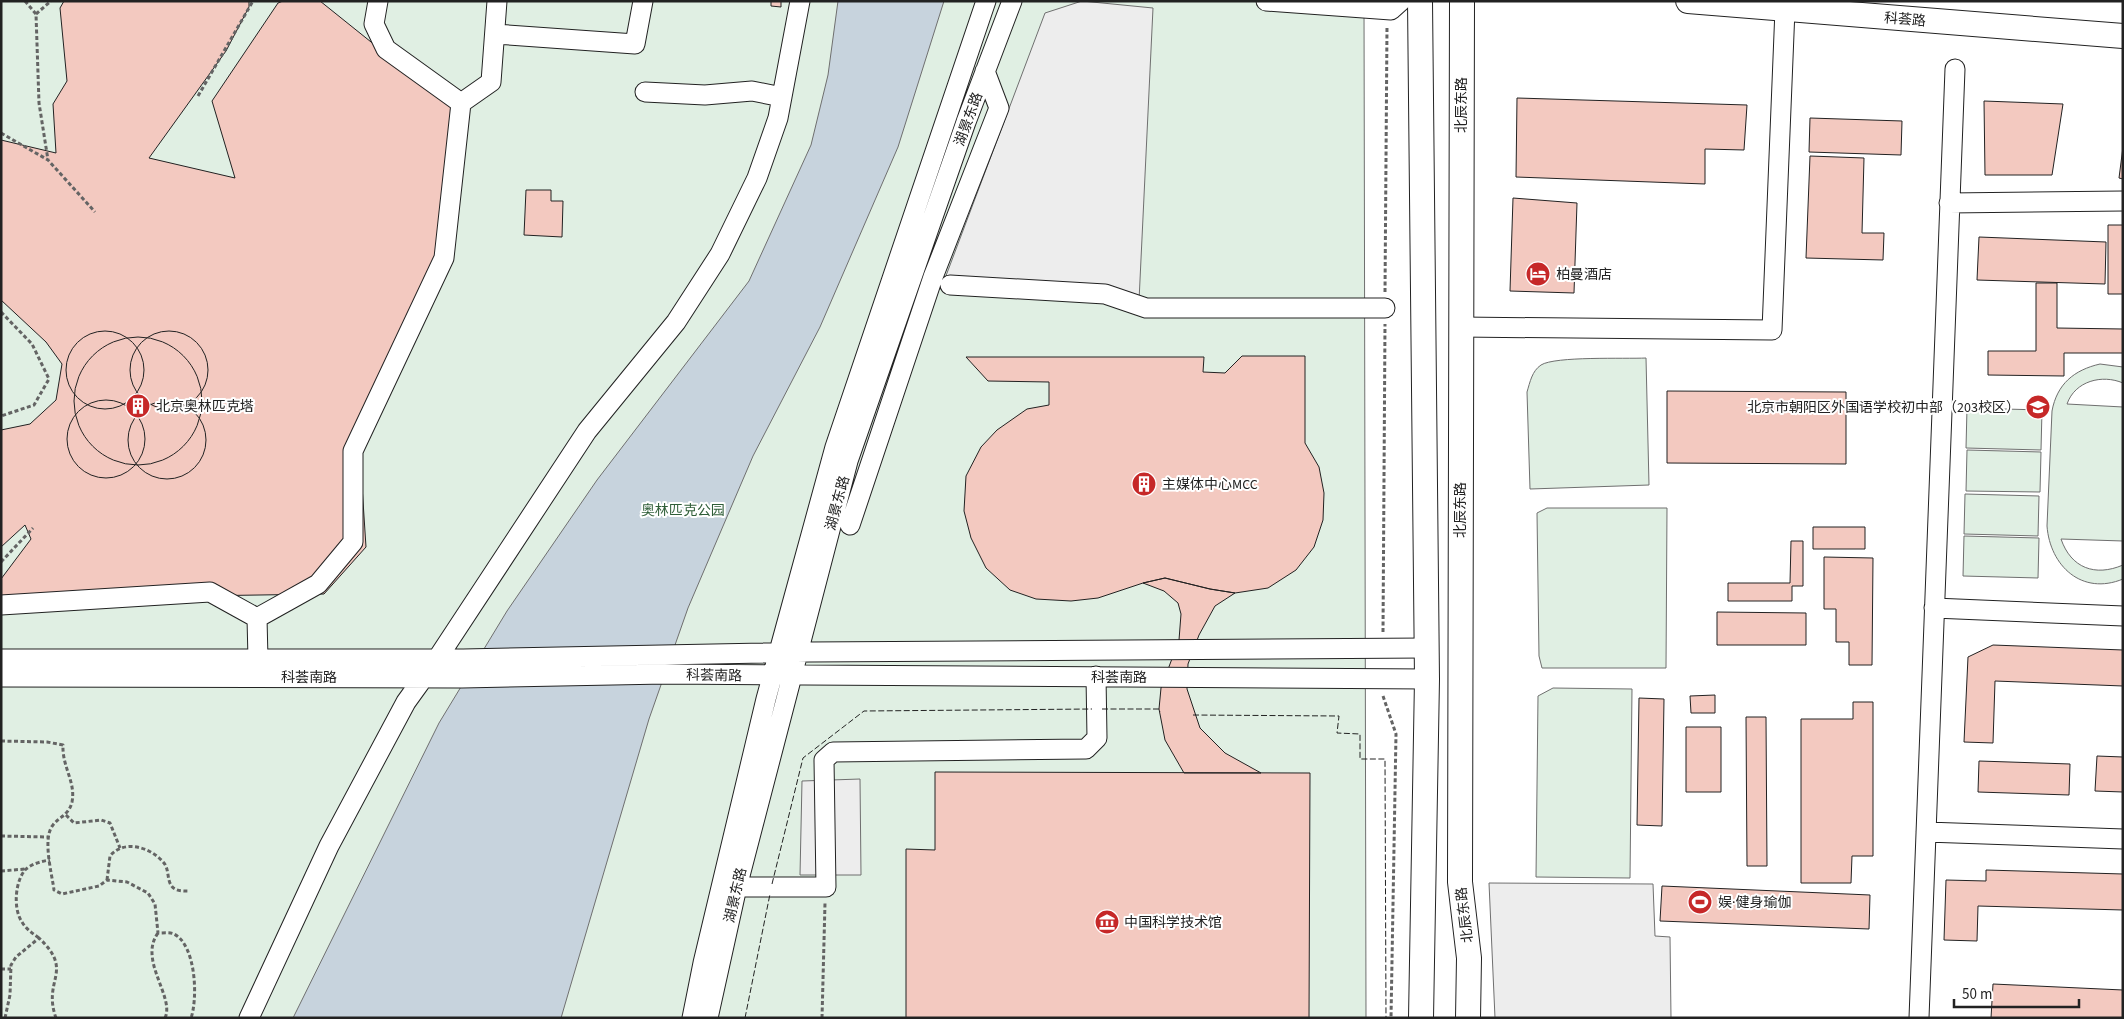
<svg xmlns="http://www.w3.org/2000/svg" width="2124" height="1019" font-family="'Source Sans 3','Noto Sans SC',sans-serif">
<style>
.green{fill:#e0efe3;stroke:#6f6f6f}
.parking{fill:#ededed;stroke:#6f6f6f}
.water{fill:#c7d3dd;stroke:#6f6f6f}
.building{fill:#f3c9c0;stroke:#222}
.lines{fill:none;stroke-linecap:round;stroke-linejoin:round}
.minor-casing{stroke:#222;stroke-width:21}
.major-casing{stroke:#222;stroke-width:26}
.path{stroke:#646464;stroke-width:3;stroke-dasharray:4 2.5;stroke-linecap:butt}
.minor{stroke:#fff;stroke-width:19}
.major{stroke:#fff;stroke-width:24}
.fence{stroke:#222;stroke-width:1;stroke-dasharray:6 2.5;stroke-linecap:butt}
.labels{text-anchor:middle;stroke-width:4;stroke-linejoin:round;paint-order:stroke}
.street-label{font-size:14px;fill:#222;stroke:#fff}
.poi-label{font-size:14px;fill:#222;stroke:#fff;text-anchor:start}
.park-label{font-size:14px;fill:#2f5e38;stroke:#fff}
</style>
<rect width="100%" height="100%" fill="#fff"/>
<path class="green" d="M1 1H1364L1366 1018H1Z
M1646 358 1649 485 1530 489 1527 392C1530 382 1532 371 1541 365 1555 356 1625 359 1646 358Z
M2100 364 2123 367V383C2102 374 2075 381 2067 404L2123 407V541L2061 539C2071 568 2095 577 2123 565V579C2082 596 2050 566 2047 526L2052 411C2057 384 2074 370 2100 364Z
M1967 408 2042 410 2041 450 1966 448Z
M1967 450 2041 452 2040 492 1966 491Z
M1965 494 2039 496 2038 536 1964 534Z
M1547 508H1667L1666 668H1542L1539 656 1537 513Z
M1964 536 2039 538 2038 578 1963 576Z
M1553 688 1632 689 1630 878 1536 877 1538 696Z"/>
<path class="parking" d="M1082 1 1153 8 1139 301 941 289 1045 13Z
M860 779 861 875H800L802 781Z
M1489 883 1653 884 1655 936 1670 937 1671 1018H1495Z"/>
<path class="water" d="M838 1H944L898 147 820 327 753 456 688 608 649 719 561 1018H293L439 723 507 611 597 480 749 281 811 145 828 75Z"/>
<path class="building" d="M64 1H249V7L226 51 149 158 235 178 212 101 278 3 283 1H320L467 119 448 263 360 455 366 547 324 594 1 599V579L31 539 25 525 1 547V430L30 424 56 400 62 364 46 342 1 300V140L56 153 53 104 67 81 60 8Z
M771 1H781V7L771 6Z
M1517 98 1747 105 1744 150 1705 149V184L1516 177Z
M1984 101 2063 104 2052 175H1985Z
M1810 118 1902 121 1901 155 1809 152Z
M2123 147V179L2119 178Z
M1810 156 1864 158 1862 233H1884L1883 260 1806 258Z
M526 190H551V201H563L562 237 524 235Z
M1513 198 1577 203 1574 293 1510 291Z
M2108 225H2123V294H2108Z
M1979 237 2106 242 2105 284 1977 280Z
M2036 283H2057V328L2123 329V353H2064V376L1988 375V351H2036Z
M130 370a39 39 0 1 1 78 0a39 39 0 1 1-78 0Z
M66 370a39 39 0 1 1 78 0a39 39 0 1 1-78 0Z
M74 401a64 64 0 1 1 128 0a64 64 0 1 1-128 0Z
M1242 356H1305V443L1319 467 1324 493 1323 520 1314 547 1296 570 1268 588 1235 593 1210 589 1165 578 1143 583 1098 598 1071 601 1036 599 1010 590 986 568 971 538 964 511 966 476 981 447 997 430 1027 409 1049 405V382L988 381 966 357H1204L1203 372 1225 373Z
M1667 391 1846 392V464L1667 463Z
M67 439a39 39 0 1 1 78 0a39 39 0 1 1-78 0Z
M128 440a39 39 0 1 1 78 0a39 39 0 1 1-78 0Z
M1813 527H1865V549H1813Z
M1791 541H1803V586H1792V601H1728V583H1790Z
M1824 557 1873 558 1872 665H1849V642H1836V609H1824Z
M1165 578 1210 589 1235 593 1215 606 1199 635 1188 664 1187 689 1200 728 1225 753 1261 773H1184L1165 740 1159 709 1161 688 1179 640 1181 614 1178 603 1164 591 1143 583Z
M1717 612 1806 613V645H1717Z
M1993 645 2123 650V686L1995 681 1993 743 1964 742 1968 657Z
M1715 695V713H1691L1690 696Z
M1639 698 1664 699 1662 826 1637 825Z
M1853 702H1873V856H1852L1851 883H1801V719H1853Z
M1746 717H1766L1767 866H1747Z
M1686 727H1721V792H1686Z
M2097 756 2123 757V792L2095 791Z
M1979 761 2070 764 2069 795 1978 792Z
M935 772 1310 773 1309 1018H906V849L935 850Z
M1986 870 2123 874V910L1978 906 1977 941 1944 940 1946 880 1986 881Z
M1662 886 1870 895 1869 929 1660 921Z
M1993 984 2123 990V1018H1991Z"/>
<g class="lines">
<defs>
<path id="minor" d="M1266 1 1391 10 1401 1
M495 34 635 44 643 1
M645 92 705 95 752 91 782 97
M461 103 491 82 497 1
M1949 203 2123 201
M950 285 1105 294 1146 308H1385
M1461 327 1772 330 1785 9
M850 525 933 277 999 108 985 71
M1 605 210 592 257 618 258 659
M1934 608 2123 616
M257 618 318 584 353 542V451L444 258 461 103 386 49 374 24 378 1
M1 659H463L809 652 1426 648
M1 677 462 678 665 674 1427 679
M1926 832 2123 839
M737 887H826L824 760 833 752 1086 749 1097 738 1096 676
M249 1018 329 846 406 702 437 659 587 431 676 322 720 254 757 178 778 118 800 1
M692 1018 703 963 766 699 835 447 986 1
M708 1018 737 887 848 461 966 122 1012 1
M1919 1018 1955 69"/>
<path id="major" d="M1420 1 1427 679 1421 1018
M1462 1 1460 882 1469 958 1468 1018
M1688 1 2123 36"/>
</defs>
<use href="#minor" class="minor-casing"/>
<use href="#major" class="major-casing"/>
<path class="path" d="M25 1 36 14 39 103 48 160
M36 14 51 1
M198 96 253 1
M1 133 48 160 95 212
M1385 292 1387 26
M1 312 32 344 49 379 34 405 1 416
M1 562 33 528
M1383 632 1385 324
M1383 696 1396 734 1391 1018
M1 741 47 742 63 745C62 767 76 782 72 802 69 815 60 816 53 825 42 838 52 874 54 890L62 894 99 886 107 880 127 882 148 893 155 904 158 933C163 933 170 932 174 934 196 945 198 998 191 1018
M66 815 74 823 101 820 110 823 120 848
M1 836 47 837
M1 871 25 869
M107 880 110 856C124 839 151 847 164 863 169 869 167 879 171 885 174 891 182 891 188 891
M158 933C138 960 175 997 165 1018
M39 938C32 933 26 929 22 922 13 909 15 882 25 870 31 864 42 861 50 860
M1 969H11
M5 1018 10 995 11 965 16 957 39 938C75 972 42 979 56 1018
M822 1018 825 903"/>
<use href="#minor" class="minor"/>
<use href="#major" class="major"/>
<path class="fence" d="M1102 709H1159L1160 712
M1193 715 1339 716 1337 733 1360 734V759H1385L1386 1018
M772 884 803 758 864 711 1092 709
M745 1018 770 894"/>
</g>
<defs>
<symbol id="hotel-disc" viewBox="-11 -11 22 22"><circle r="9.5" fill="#c62828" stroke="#fff"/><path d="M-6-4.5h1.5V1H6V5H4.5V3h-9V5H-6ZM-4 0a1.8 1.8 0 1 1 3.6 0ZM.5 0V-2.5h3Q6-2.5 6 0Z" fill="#fff"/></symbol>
<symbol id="building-disc" viewBox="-11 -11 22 22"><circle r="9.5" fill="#c62828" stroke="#fff"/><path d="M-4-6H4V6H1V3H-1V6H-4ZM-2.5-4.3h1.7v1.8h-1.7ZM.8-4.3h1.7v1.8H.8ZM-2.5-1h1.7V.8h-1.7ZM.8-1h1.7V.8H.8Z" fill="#fff"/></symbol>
<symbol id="school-disc" viewBox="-11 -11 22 22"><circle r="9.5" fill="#c62828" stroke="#fff"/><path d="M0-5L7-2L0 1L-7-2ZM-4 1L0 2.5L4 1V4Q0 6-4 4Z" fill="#fff"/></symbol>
<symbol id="stadium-disc" viewBox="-11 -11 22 22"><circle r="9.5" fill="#c62828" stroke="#fff"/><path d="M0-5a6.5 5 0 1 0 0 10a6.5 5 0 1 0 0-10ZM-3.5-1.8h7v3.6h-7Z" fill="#fff"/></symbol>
<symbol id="museum-disc" viewBox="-11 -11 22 22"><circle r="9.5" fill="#c62828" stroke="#fff"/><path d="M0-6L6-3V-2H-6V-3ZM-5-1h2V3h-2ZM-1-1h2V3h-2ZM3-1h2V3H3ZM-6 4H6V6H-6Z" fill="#fff"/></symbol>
</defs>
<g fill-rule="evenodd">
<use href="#hotel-disc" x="1524" y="260" width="28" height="28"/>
<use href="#building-disc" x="124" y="392" width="28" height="28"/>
<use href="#school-disc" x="2024" y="393" width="28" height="28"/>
<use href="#building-disc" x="1130" y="470" width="28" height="28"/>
<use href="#stadium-disc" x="1686" y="888" width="28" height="28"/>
<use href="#museum-disc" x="1093" y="908" width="28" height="28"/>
</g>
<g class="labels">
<g class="street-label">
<text transform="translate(1905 19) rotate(5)" y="5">科荟路</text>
<text transform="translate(1461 105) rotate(-90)" y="5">北辰东路</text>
<text transform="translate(968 119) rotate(-70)" y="5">湖景东路</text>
<text transform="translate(837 503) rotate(-75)" y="5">湖景东路</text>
<text transform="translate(1460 510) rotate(-90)" y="5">北辰东路</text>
<text transform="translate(714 675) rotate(1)" y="5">科荟南路</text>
<text x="309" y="682">科荟南路</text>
<text x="1119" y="682">科荟南路</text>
<text transform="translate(735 895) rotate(-77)" y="5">湖景东路</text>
<text transform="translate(1464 915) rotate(-97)" y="5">北辰东路</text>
</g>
<g class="poi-label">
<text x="1556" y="279">柏曼酒店</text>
<text x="156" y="411">北京奥林匹克塔</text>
<text x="2020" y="412" text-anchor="end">北京市朝阳区外国语学校初中部（203校区）</text>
<text x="1162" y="489">主媒体中心MCC</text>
<text x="1718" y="907">娱·健身瑜伽</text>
<text x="1124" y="927">中国科学技术馆</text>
</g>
<g class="park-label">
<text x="683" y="515">奥林匹克公园</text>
</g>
</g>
<rect width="2124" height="1019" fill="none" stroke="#222222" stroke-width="5"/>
<path d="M1954 999v8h125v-8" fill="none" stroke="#222222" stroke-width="2.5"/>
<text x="1962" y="999" font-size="15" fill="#222222" stroke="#ffffff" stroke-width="4" paint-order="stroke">50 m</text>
</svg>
